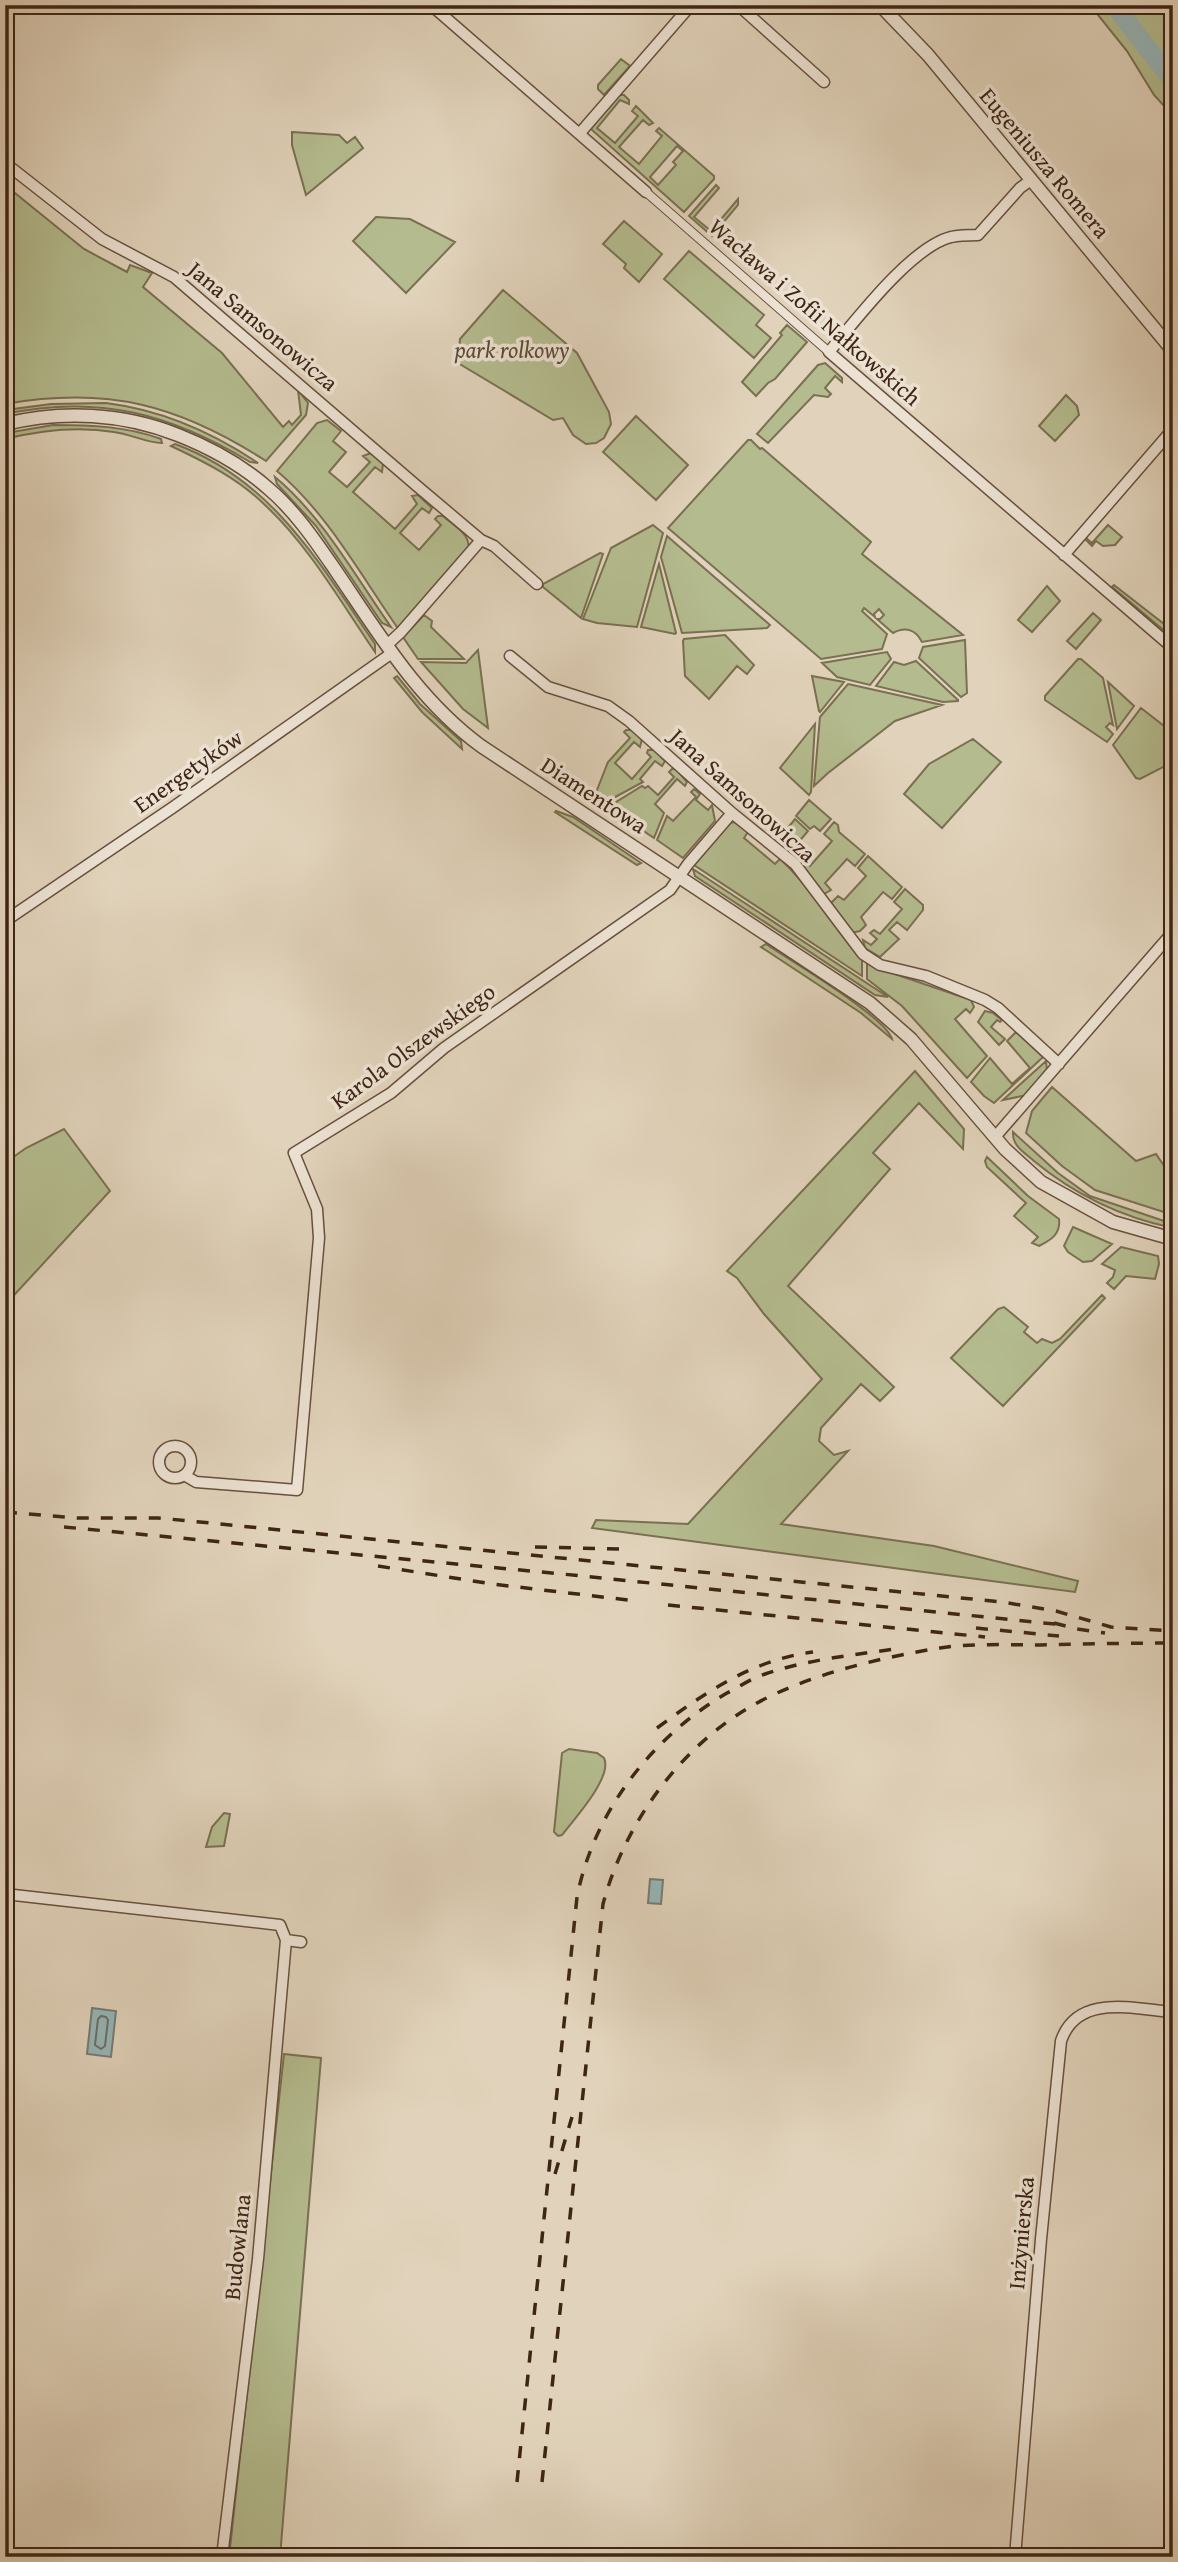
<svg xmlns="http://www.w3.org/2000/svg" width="1178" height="2562" font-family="'Gentium Book Plus',serif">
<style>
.green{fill:#b4bc8f;stroke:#7a7052;stroke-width:2;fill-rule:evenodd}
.water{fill:#97b6b9;stroke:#747c77;stroke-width:2}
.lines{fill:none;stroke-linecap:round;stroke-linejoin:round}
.shore{stroke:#6b6e67;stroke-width:2}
.river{stroke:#97b6b9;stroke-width:19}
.pedestrian-casing{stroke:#68503e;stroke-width:10}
.minor-casing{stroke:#68503e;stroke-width:13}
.tertiary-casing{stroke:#68503e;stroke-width:15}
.pedestrian{stroke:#ece2d3;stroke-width:8}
.minor{stroke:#ece2d3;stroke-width:10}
.tertiary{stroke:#ece2d3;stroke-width:12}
.rail{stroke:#3f2515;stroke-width:3.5;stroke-dasharray:12 12;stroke-linecap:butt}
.labels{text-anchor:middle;stroke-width:7;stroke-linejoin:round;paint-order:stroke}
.street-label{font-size:23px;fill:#3f2515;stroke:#ece2d3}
.park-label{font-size:23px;font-style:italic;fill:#5c4b34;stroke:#ece2d3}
</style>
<rect width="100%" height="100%" fill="#e1d3bb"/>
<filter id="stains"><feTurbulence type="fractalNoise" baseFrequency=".00286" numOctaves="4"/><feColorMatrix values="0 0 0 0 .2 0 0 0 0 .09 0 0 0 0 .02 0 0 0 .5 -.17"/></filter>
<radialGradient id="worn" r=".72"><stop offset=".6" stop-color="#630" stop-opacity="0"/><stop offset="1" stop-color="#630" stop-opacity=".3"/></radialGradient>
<path class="green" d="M1090 5H1168L1173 12V116L1154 95 1127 51Z
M621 59 630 66 604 95 598 89V85Z
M619 95H624L629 100V104L620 100 597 128 615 143 638 116 632 111 636 106 653 123 649 125 643 120 619 147 639 164 662 136 656 131 659 128 714 176V179L684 212 592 130 591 128ZM677 146 683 151 673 162 676 165 658 185 650 177Z
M292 132 339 135 347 143 355 137 363 148 306 195 292 145Z
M5 185 84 249 127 272 130 265 152 273 143 287 222 353 283 427 289 421 292 425 301 415 298 390 308 403 306 415 266 461C179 405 108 386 5 404V335L14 325 5 316Z
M716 185 719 188 694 217 711 231 738 199V205L712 236 689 216Z
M376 217 410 219 455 242 406 293 353 241Z
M624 221 662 254 639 282 624 268 626 264 603 244Z
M689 251 764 315 756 325 771 338 754 358 664 279Z
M503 290 577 353 609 412 611 424 604 438 596 443 586 444 573 435 563 418 553 420 458 363 460 339Z
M787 325 807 342 775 379 768 383 756 396 742 382 782 335 780 333Z
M825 363 842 378V382L835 376 825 388 831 394 828 397 814 395 768 443 757 434 818 365Z
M1066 395 1077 406 1079 415 1055 441 1039 426Z
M106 403C162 410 212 432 258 463L250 462C171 414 98 394 5 414L6 410 51 404Z
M636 416 688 465 656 500 603 452Z
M327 420 341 431 333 441 346 452 329 472 347 487 370 462 363 456 371 453 383 463 382 472 375 467 353 492 395 529 417 504 412 496 418 495 432 508 429 513 422 508 400 533 419 550 441 525 435 519 438 516H443C454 526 472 534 468 551L399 627H397C360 574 327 513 277 471L317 423Z
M53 425C90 425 126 426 161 439L162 443C147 443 130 434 114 432 78 426 41 430 5 439L6 433Z
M748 440H751L760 449 762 448 871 542 862 554 963 635 922 642C916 630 906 626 893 633L877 619H880L884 615 879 609 874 614 875 617 864 608 862 611 887 634 882 649 821 659 668 528Z
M175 444C273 480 319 563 375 644V652C342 604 309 546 266 506 239 479 205 462 171 446Z
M275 477C323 517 355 576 391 627L382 623 316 526 277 484Z
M653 525 663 533 637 627 597 623 583 619 611 548Z
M1108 525 1122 537 1115 545 1103 546 1096 541 1092 546 1085 539 1086 538 1092 543Z
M667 536 770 625 767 628 682 633 661 557Z
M600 553 603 554 581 618 543 587V584Z
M659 564 676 633 675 634 641 627Z
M1114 585 1173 631V638L1112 587Z
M1047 586 1060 601 1032 632 1018 620Z
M1093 613 1101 620 1076 649 1067 641Z
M424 615 432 621 431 627 464 659H418L403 637Z
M725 635 754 665 747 674 737 666 709 699 685 676 683 641 684 639Z
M965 640 967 693 961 697 919 658 923 647Z
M478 650 488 728 463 709 421 662 466 663Z
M887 652 891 659 870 685 837 677 822 663Z
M1078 659H1081L1103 678 1113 725 1110 723 1106 727 1113 734 1107 742 1045 700V696Z
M916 661 958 700V701L943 702 876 686 894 662 904 665Z
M397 676 420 704 461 741 462 749 422 712 394 678Z
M812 676 844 682 820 712 819 711Z
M1108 682 1134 706 1117 729Z
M848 684 942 705 895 721 828 773 814 786 820 717Z
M1141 708 1173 733V762L1140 779 1136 778 1113 745Z
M815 724 811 792 809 795 780 768Z
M626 730H632L642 739 640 747 634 742 615 763 632 779 651 757 647 753 648 750H655L665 761 662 766 655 761 640 779 643 782 606 802 595 795 608 762 630 738 624 732Z
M973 739 1001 762 942 828 904 794 929 764Z
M672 769H676L687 782 685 786 677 779 655 804 664 813 654 838 608 807 642 786 645 788 648 786 658 795 674 777 669 772Z
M694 789 700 794 696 800 708 810 712 805 715 821 683 858 657 840 667 816 673 821 696 797 691 792Z
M809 800 831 819 820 831 814 826 810 829 796 816Z
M556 811 573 817 641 863 637 865 555 812Z
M795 819 808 831 792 850 797 855 795 858 787 853 795 843 782 835Z
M734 822 748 832 744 838 775 864 780 859C812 888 833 928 862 960V976L694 865 730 823Z
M834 822 838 825 839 832 865 854 855 866 847 859 825 883 831 890 824 894 802 866 805 862 810 866 832 841 824 834Z
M868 856 902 887 892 899 883 892 861 917 866 925 860 931 851 933 831 903 838 896 844 900 866 876 858 868Z
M693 869 888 997 875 995 695 876Z
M905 889 923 905V910L907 930 897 922 889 930 899 939 880 957 865 948 863 940 871 945 877 939 870 933 874 930 880 934 902 909 894 902Z
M766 944C789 960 886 1017 892 1039L861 1013 761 947Z
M867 961 889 972 971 1000 974 1007 970 1013 966 1009 955 1019 987 1056 967 1078 902 1006 867 979Z
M985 1011 993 1013 1002 1020 1000 1022 997 1020 991 1027 1005 1039 999 1045 978 1022Z
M1016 1032 1043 1057 994 1103 984 1096 971 1082 990 1058 1012 1084 1030 1068 1007 1041Z
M1046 1061 1047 1071 1027 1095 1003 1100Z
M915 1071 964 1129 963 1149 919 1103 873 1153 890 1169 788 1286 894 1387 880 1401 861 1384 821 1428 819 1441 834 1455 848 1451 781 1524 934 1546 1078 1581 1075 1592 592 1528 596 1520 688 1524 822 1379 764 1314 737 1278 727 1271Z
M1052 1087 1136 1161 1156 1154 1173 1179V1215L1095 1190 1062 1166 1026 1133 1032 1111Z
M64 1129 110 1191 5 1305V1163L26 1148Z
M1013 1132 1058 1173 1090 1196 1173 1224V1228C1121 1217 1075 1195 1034 1161 1025 1153 1012 1146 1013 1132Z
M987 1157 1028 1196 1059 1219C1061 1234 1051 1240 1039 1246L1032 1243 1038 1237 1014 1216 1026 1203 987 1167 985 1161Z
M1073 1227 1112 1244 1092 1261 1083 1262 1068 1252 1064 1246Z
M1121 1247 1158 1256 1159 1264 1155 1279 1126 1276 1114 1289 1107 1283 1113 1277 1115 1270 1102 1264Z
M1102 1295 1105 1298 1003 1406 951 1358 998 1309 1004 1307 1028 1327 1024 1332 1037 1343 1042 1339 1052 1343 1060 1339Z
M569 1749 597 1753 604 1758C613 1777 574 1819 562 1835L558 1836 554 1832 562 1753Z
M224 1813 230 1814 224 1846 206 1847 212 1827Z
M284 2054 321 2058 280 2557H229Z"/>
<path class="water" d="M650 1879 663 1880 661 1904 648 1903Z
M92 2008 116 2011 111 2057 87 2054Z"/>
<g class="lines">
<path class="shore" d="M101 2016 106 2017 108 2020 105 2046 101 2049 95 2045 98 2019Z"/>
<path class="river" d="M1114 5 1173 81"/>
<defs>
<path id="pedestrian" d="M646 192 829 352"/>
<path id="minor" d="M431 5 646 192
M738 5 824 82
M580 133 691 5
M5 163 102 239 174 277 417 486 481 540 494 546 537 584
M1031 180 1020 188 978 235C970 235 960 235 951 237 911 247 856 320 829 352L1173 648
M1064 555 1173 429
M387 645 401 632 481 540
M510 656 548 687 608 706 629 721 732 813 795 864 863 954 880 965 926 976 985 1000 998 1008 1059 1064
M5 921 172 808 392 653
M995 1137 1172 933
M159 1462a16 16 0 1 1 32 0a16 16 0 1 1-32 0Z
M184 1475 196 1482 297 1490 319 1238 317 1209 294 1153 391 1093 444 1048 670 890 688 864 732 813
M5 1894 280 1925 286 1940 258 2259 222 2557
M286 1940 301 1942
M1015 2557 1041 2239 1061 2041C1077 1993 1134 2009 1173 2012"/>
<path id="tertiary" d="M880 5 928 55 1173 351
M5 424C62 410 123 413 178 435 211 448 242 465 269 489 296 512 316 542 336 571 379 634 418 700 481 746L870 1003 911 1039 1005 1149 1041 1182 1113 1222 1173 1239"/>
</defs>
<use href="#pedestrian" class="pedestrian-casing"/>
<use href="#minor" class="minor-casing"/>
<use href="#tertiary" class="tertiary-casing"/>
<use href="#pedestrian" class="pedestrian"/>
<use href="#minor" class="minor"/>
<use href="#tertiary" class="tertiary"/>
<path class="rail" d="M5 1512 78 1518H158L190 1521 1002 1602 1056 1611 1111 1627 1173 1631
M64 1527 562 1574 1064 1625
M535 1547 620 1549
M378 1566 492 1584 628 1600
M668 1605 985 1637
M1054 1623 1077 1629 1105 1633
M976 1628 1059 1636
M657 1728C706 1692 752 1660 813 1652
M555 2174 572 2117
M517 2482 577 1897C594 1811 652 1737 727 1693 739 1687 752 1678 765 1674 809 1659 855 1655 901 1648
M542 2482 603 1904C625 1822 682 1744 757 1703 808 1675 882 1657 940 1648 973 1643 1007 1645 1040 1645 1084 1644 1129 1643 1173 1643"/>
</g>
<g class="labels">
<g class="street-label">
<text transform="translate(1045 163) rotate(50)" y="8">Eugeniusza Romera</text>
<text transform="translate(815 312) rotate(41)" y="8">Wacława i Zofii Nałkowskich</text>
<text transform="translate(263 326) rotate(40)" y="8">Jana Samsonowicza</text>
<text transform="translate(188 771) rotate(-35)" y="8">Energetyków</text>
<text transform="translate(594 795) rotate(33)" y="8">Diamentowa</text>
<text transform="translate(743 795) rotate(42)" y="8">Jana Samsonowicza</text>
<text transform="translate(413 1046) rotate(-36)" y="8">Karola Olszewskiego</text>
<text transform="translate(1021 2233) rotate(-85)" y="8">Inżynierska</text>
<text transform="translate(237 2247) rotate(-84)" y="8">Budowlana</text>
</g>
<g class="park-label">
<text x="512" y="358">park rolkowy</text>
</g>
</g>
<rect width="1178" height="2562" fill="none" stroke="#e1d3bb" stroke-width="28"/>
<rect x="7" y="7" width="1164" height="2548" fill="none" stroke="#3f2515" stroke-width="3.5"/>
<rect x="14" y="14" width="1150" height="2534" fill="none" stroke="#3f2515" stroke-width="2"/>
<rect width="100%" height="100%" filter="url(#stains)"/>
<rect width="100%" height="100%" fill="url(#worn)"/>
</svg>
